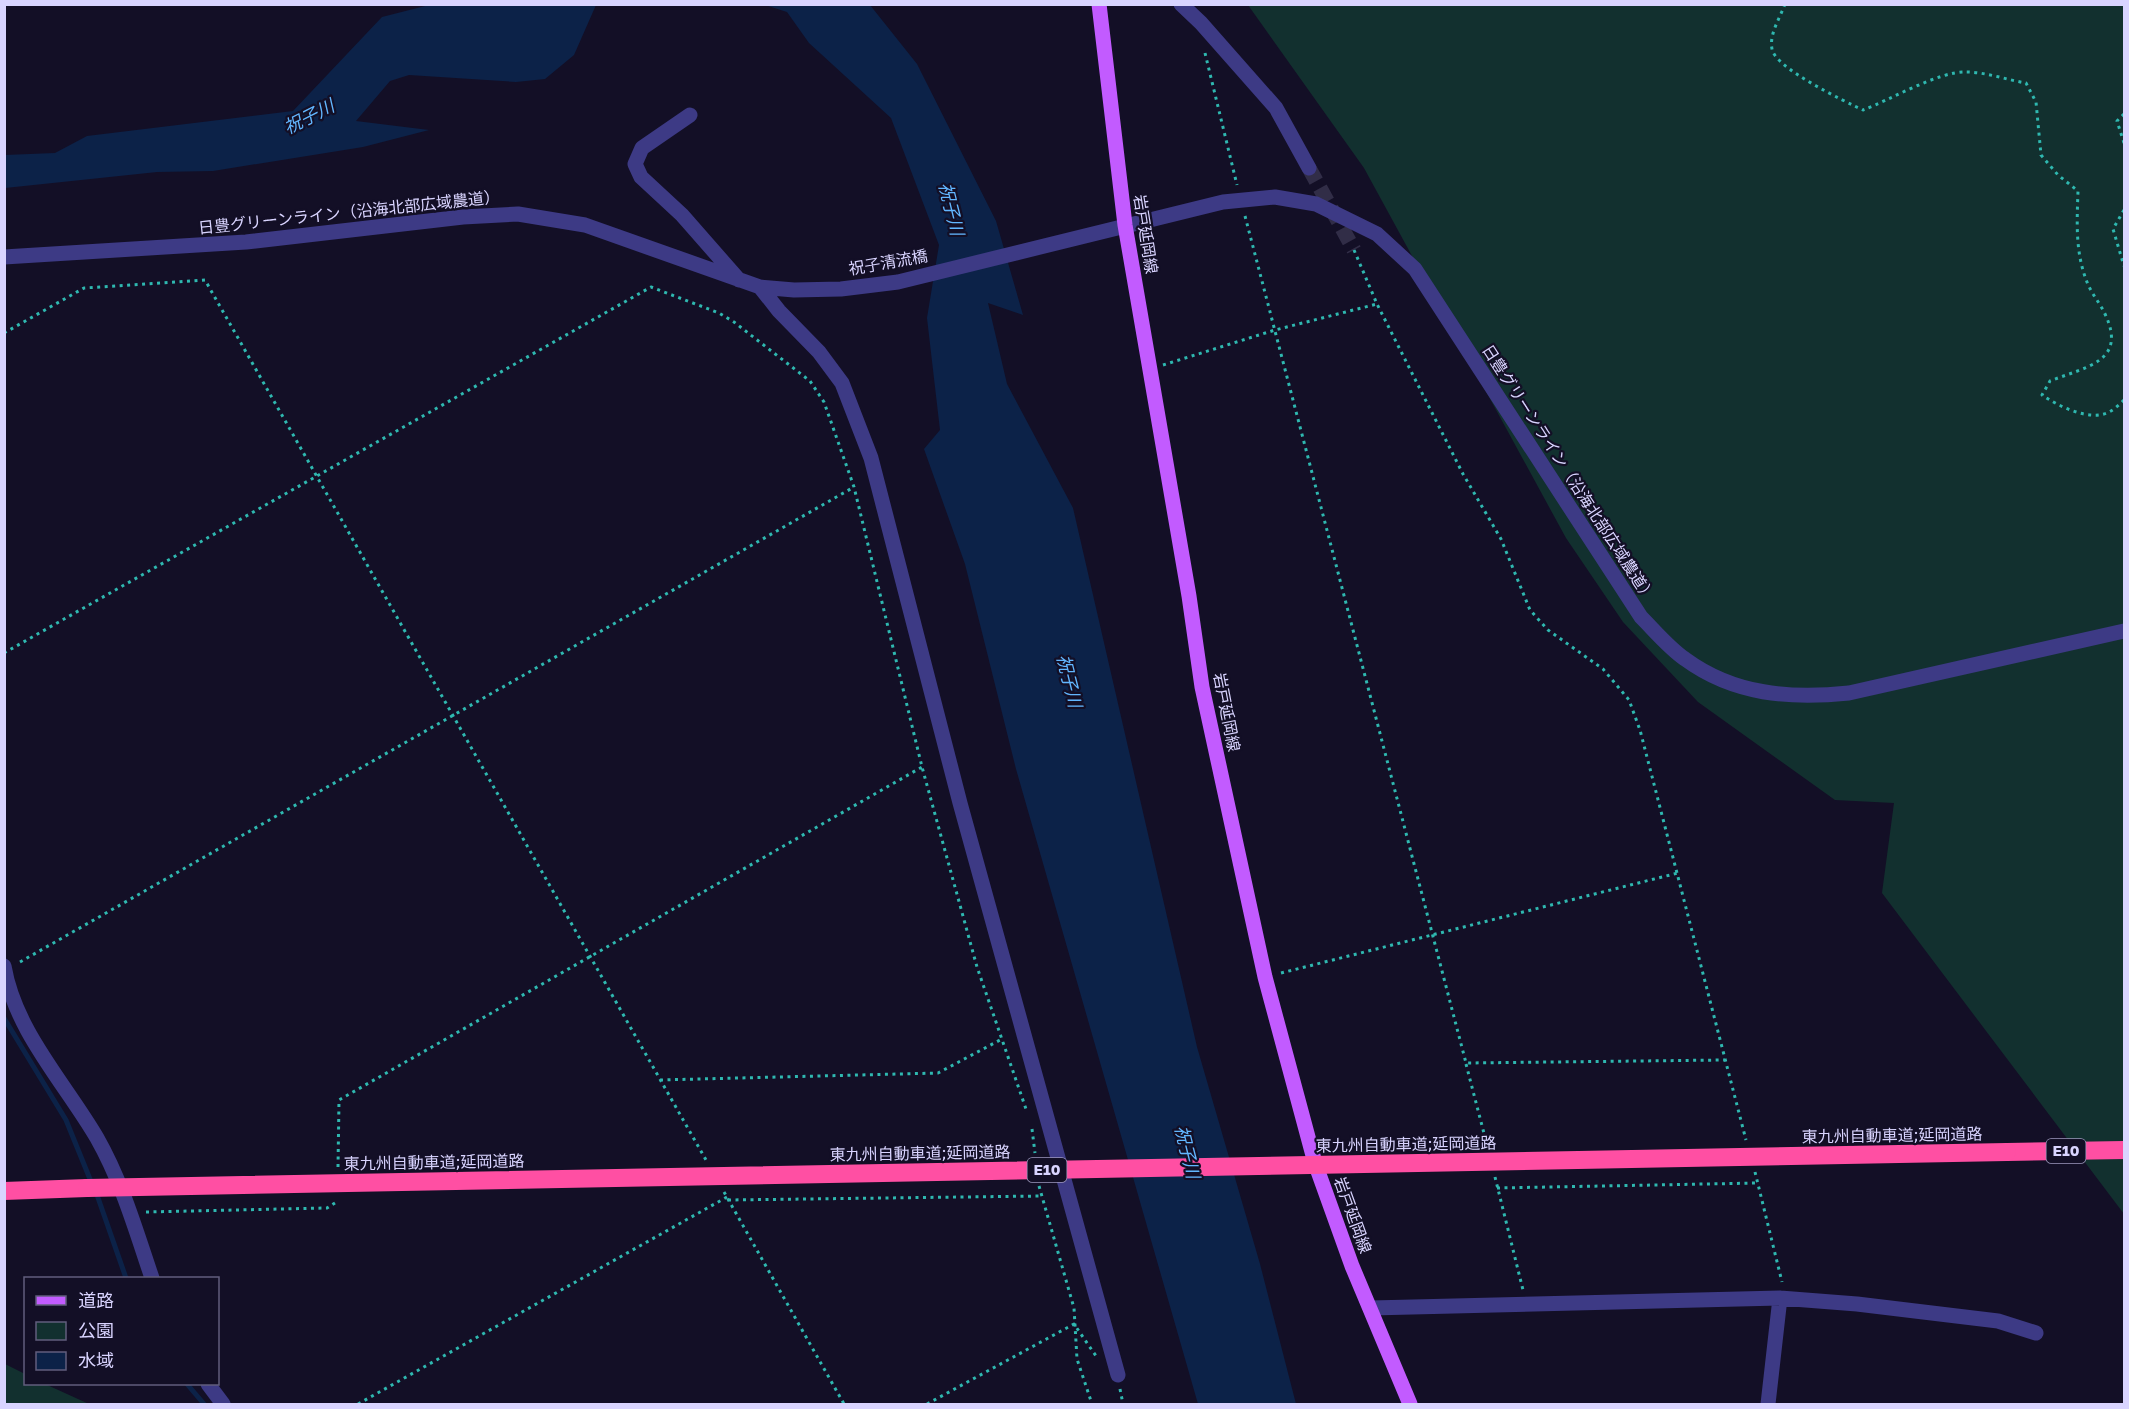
<svg xmlns="http://www.w3.org/2000/svg" width="2129" height="1409" font-family="'Golos Text','Noto Sans JP',sans-serif">
<style>
.green{fill:#12302f}
.water{fill:#0c2248}
.lines{fill:none;stroke-linecap:round;stroke-linejoin:round}
.stream{stroke:#0c2248;stroke-width:5}
.minor-tunnel{stroke:#312d47;stroke-width:15;stroke-dasharray:15 8;stroke-linecap:butt}
.path{stroke:#2fb8b0;stroke-width:3;stroke-dasharray:3 4.5;stroke-linecap:butt}
.minor{stroke:#3d3a85;stroke-width:15}
.major{stroke:#c25bff;stroke-width:15}
.highway{stroke:#ff4fa3;stroke-width:18}
.highway-bridge{stroke:#ff4fa3;stroke-width:18}
.labels{text-anchor:middle;stroke-width:4.5;stroke-linejoin:round;paint-order:stroke}
.shield{fill:#130f26;stroke:#9e99be;stroke-width:1.5}
.shield-label{font-size:15px;font-weight:bold;fill:#d9d4ff}
.street-label{font-size:16px;fill:#d9d4ff;stroke:#130f26}
.water-label{font-size:18px;font-style:italic;fill:#62b6ff;stroke:#130f26}
</style>
<rect width="100%" height="100%" fill="#130f26"/>
<path class="green" d="M1248 5H2124V1214L1882 893 1894 803 1835 800 1698 702 1623 622 1566 538 1364 168Z
M5 1364 25 1374 26 1384H45L89 1404H5Z"/>
<path class="water" d="M433 4 596 5 574 55 545 79 516 82 409 75 390 81 356 121 429 130 363 147 213 171 157 172 5 188V155L55 153 87 136 293 111 382 17Z
M765 5H870L917 64 996 221 1023 315 988 303 1007 384 1073 508 1197 1047 1260 1264 1296 1404H1198L1016 769 965 564 924 449 940 430 927 318 939 245 891 118 809 43 787 12Z"/>
<g class="lines">
<path class="stream" d="M4 1018 66 1120 92 1184
M96 1192 126 1278
M187 1384 204 1404"/>
<path class="minor-tunnel" d="M1309 168 1354 250"/>
<path class="path" d="M1785 4C1780 18 1769 34 1772 49 1775 68 1844 101 1863 110 1890 100 1939 71 1966 72 1986 72 2007 80 2026 83L2036 102 2041 155 2058 175 2078 191C2077 222 2075 252 2087 282 2091 293 2100 303 2105 314 2128 362 2085 367 2050 381L2042 395C2058 406 2090 422 2109 412 2115 409 2120 404 2124 400
M1205 53 1237 185
M2124 114 2117 121 2124 143
M2124 210 2113 229 2124 266
M1245 216 1466 1063 1725 1060
M1354 250 1377 304 1463 474 1501 539 1530 610 1548 630 1603 669 1629 700 1640 730 1746 1140
M4 333 84 288 205 280 706 1160
M1163 365 1275 330 1377 304
M4 653 651 287 719 313 734 322 810 381 824 402 854 487 922 767 977 967 1026 1109
M20 962 854 487
M1281 973 1678 873
M1466 1064 1487 1145
M660 1080 938 1073 1000 1040
M1032 1129 1035 1153
M338 1167 339 1100 922 767
M1755 1172 1782 1282
M1495 1177 1523 1290
M1039 1186 1074 1308 1077 1359 1092 1404
M1497 1188 1758 1183
M724 1192 844 1404
M728 1200 1041 1196
M146 1212 327 1208 338 1201
M1120 1389 1123 1404
M358 1404 727 1197
M927 1404 1074 1324 1096 1356"/>
<path class="minor" d="M1181 4 1201 23 1276 108 1309 168
M690 115 642 148 635 164 641 177 682 215 739 280
M4 257 246 242 463 217 518 214 585 225 760 287 794 290 841 289 898 282 1223 202 1275 197 1316 204 1377 234 1415 269 1641 617C1655 631 1669 648 1685 659 1734 695 1790 699 1849 693L2124 631
M760 287 779 311 819 352 842 383 871 458 960 803 1118 1375
M4 966C15 1031 65 1083 97 1138 122 1182 136 1231 152 1278
M1371 1308 1780 1298 1857 1304 1998 1321 2036 1333
M208 1384 223 1404
M1768 1404 1780 1298"/>
<path class="major" d="M1099 4 1125 225 1189 596 1202 687 1265 977 1315 1163 1352 1266 1410 1404"/>
<path class="highway" d="M2007 1152 2124 1150
M4 1191 87 1188"/>
<path class="highway-bridge" d="M87 1188 2007 1152"/>
</g>
<g class="labels">
<g class="shield">
<rect x="2046.5" y="1139" width="39" height="24" rx="4.5"/>
<rect x="1027.5" y="1158" width="39" height="24" rx="4.5"/>
</g>
<g class="shield-label">
<text x="2066" y="1156">E10</text>
<text x="1047" y="1175">E10</text>
</g>
<g class="street-label">
<text transform="translate(349 212) rotate(-6)" y="6">日豊グリーンライン（沿海北部広域農道）</text>
<text transform="translate(1146 234) rotate(81)" y="6">岩戸延岡線</text>
<text transform="translate(888 262) rotate(-10)" y="6">祝子清流橋</text>
<text transform="translate(1569 473) rotate(57)" y="6">日豊グリーンライン（沿海北部広域農道）</text>
<text transform="translate(1227 712) rotate(79)" y="6">岩戸延岡線</text>
<text transform="translate(1892 1135) rotate(-1)" y="6">東九州自動車道;延岡道路</text>
<text transform="translate(1406 1144) rotate(-1)" y="6">東九州自動車道;延岡道路</text>
<text transform="translate(920 1153) rotate(-1)" y="6">東九州自動車道;延岡道路</text>
<text transform="translate(434 1162) rotate(-1)" y="6">東九州自動車道;延岡道路</text>
<text transform="translate(1353 1215) rotate(70)" y="6">岩戸延岡線</text>
</g>
<g class="water-label">
<text transform="translate(309 117) rotate(-27)" y="6">祝子川</text>
<text transform="translate(951 209) rotate(76)" y="6">祝子川</text>
<text transform="translate(1069 681) rotate(76)" y="6">祝子川</text>
<text transform="translate(1187 1152) rotate(76)" y="6">祝子川</text>
</g>
</g>
<rect width="2129" height="1409" fill="none" stroke="#d9d4ff" stroke-width="12"/>
<rect x="24" y="1277" width="195" height="108" fill="#130f26" stroke="#625e7d" stroke-width="1.5"/>
<rect x="36" y="1296" width="30" height="9" fill="#c25bff" stroke="#625e7d" stroke-width="1.5"/>
<text x="78" y="1307" font-size="18" fill="#d9d4ff">道路</text>
<rect x="36" y="1322" width="30" height="18" fill="#12302f" stroke="#625e7d" stroke-width="1.5"/>
<text x="78" y="1337" font-size="18" fill="#d9d4ff">公園</text>
<rect x="36" y="1352" width="30" height="18" fill="#0c2248" stroke="#625e7d" stroke-width="1.5"/>
<text x="78" y="1367" font-size="18" fill="#d9d4ff">水域</text>
</svg>
